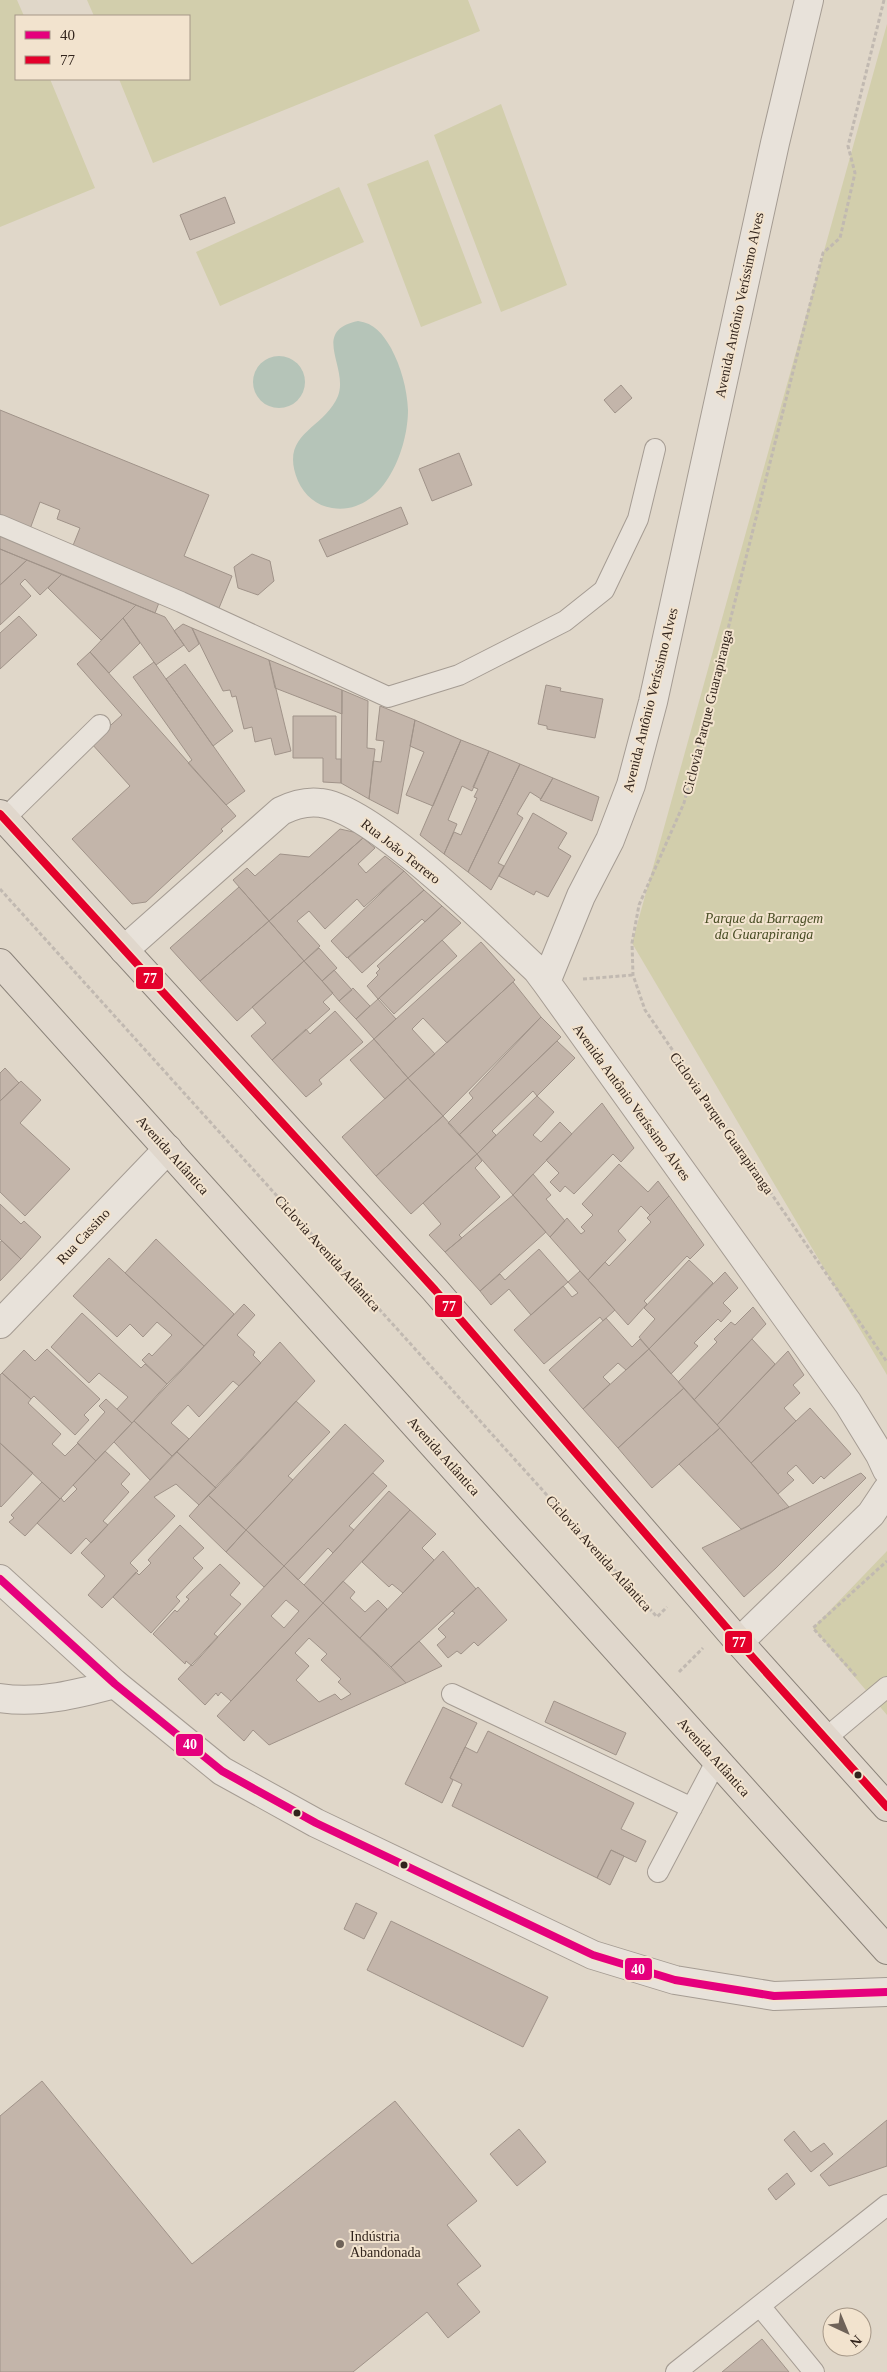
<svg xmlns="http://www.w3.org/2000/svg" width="887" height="2372" font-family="'Times New Roman',serif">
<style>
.green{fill:#d2ceac}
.water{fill:#b5c4b8}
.building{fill:#c3b5aa;stroke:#a09389;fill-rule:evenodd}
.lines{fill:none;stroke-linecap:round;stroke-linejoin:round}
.service-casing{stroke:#a59c93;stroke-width:22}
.minor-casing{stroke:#a59c93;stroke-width:30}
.tertiary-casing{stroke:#a59c93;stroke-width:30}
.primary-casing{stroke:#8a8279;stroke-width:30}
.path{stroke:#c1b9b1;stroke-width:3;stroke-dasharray:4 2.5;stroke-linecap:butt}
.service{stroke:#e8e2da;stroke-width:20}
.minor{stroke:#e8e2da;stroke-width:28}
.tertiary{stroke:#e8e2da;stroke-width:28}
.primary{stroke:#e0d7cc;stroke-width:28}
.bus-1-casing{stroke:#f2e3ce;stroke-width:11}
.bus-2-casing{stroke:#f2e3ce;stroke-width:11}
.bus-1{stroke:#e5007d;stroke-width:8}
.bus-2{stroke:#e4002b;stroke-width:8}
.bus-dot{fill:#32241c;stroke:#f2e3ce;stroke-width:2}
.poi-dot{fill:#6f6359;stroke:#f2e3ce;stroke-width:2}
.labels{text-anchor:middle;stroke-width:4;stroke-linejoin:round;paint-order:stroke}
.street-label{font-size:14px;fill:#32241c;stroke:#f2e3ce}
.park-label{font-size:14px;font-style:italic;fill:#484d24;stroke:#f2e3ce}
.poi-label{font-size:14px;fill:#32241c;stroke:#f2e3ce;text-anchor:start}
.line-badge{stroke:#f2e3ce;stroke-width:2}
.badge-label{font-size:14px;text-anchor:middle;font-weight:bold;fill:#fff}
</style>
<rect width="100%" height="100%" fill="#e0d7c9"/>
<path class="green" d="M0 0H17L24 16H16V79H50L95 188 0 227Z
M87 0H468L480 31 153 163 119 79H189V16H94Z
M887 24V1375L632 943Z
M501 104 567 285 501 312 434 135Z
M428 160 482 303 421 327 367 184Z
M339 187 364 242 220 306 196 252Z
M887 1551V1715L813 1628Z"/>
<path class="water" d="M358 321C374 323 383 334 391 348 401 367 407 388 408 410 408 451 382 516 332 508 317 506 304 495 298 481 278 433 324 430 338 396 349 367 310 331 358 321Z
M253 382a26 26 0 1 1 52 0a26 26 0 1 1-52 0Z"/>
<path class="building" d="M225 197 235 223 190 240 180 215Z
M621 385 632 398 615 413 604 400Z
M0 410 209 495 184 556 232 576 219 608 72 548 80 528 57 519 60 510 40 502 30 529 0 517Z
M459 453 472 485 432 501 419 469Z
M401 507 408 524 327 557 319 540Z
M0 528 162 595 155 613 0 549Z
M0 549 27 560 0 585Z
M252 554 270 561 274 581 258 595 238 588 234 567Z
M27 560 62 574 40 595 25 579 20 584 31 596 0 625V585Z
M62 574 136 605 101 640 48 588Z
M136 605 165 617 184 645 156 665 123 618Z
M19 616 37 635 0 669V633Z
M123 618 140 643 109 673 90 652Z
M183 624 192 628 199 644 189 652 174 631Z
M192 628 269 660 291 751 275 755 271 738 255 742 252 727 244 729 236 696 232 697 230 690 223 691Z
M90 652 236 816 221 829 223 831 146 902 132 904 72 839 130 786 91 743 122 715 77 664Z
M269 660 342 690V714L275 688Z
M154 662 245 791 226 805 188 763 192 760 133 677Z
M185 664 233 731 213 746 166 679Z
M546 685 561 688 560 691 603 699 595 738 547 729V726L538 724Z
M342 690 368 701 367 748 375 749 369 799 341 783Z
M380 706 415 720 398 814 369 799 373 761 381 762 384 741 376 740Z
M293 716H336V759H341V783L323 782V758H293Z
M415 720 461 740 433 806 406 795 424 752 410 746Z
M461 740 489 751 472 791 462 786 448 820 457 824 444 854 420 835Z
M489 751 520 764 468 872 444 854 454 832 461 835 477 798 474 797 478 789 473 787Z
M520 764 553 778 541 799 530 792 517 814 523 818 498 863 504 866 491 890 468 872Z
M553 778 599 797 592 821 540 800Z
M533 813 567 833 558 848 571 856 548 897 536 891 534 895 499 876Z
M340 829 358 833 363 838 269 921 233 880 247 868 255 876 280 854 309 857Z
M363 838 375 848 358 864 366 873 385 856 404 871 364 907 357 899 325 929 309 911 297 921 320 946 304 961 269 921Z
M404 871 424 890 347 958 331 941Z
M239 887 269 921 200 981 170 948Z
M424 890 442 906 425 922 422 919 362 973 348 958Z
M442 906 461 923 378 999 367 986 378 975 376 973 380 969 377 966Z
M269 921 304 961 237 1021 200 981Z
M442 940 457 956 394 1014 379 998Z
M481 942 515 980 447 1043 423 1018 412 1029 435 1054 408 1078 374 1039Z
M319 948 337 968 322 981 304 961Z
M304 961 333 993 323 1002 330 1009 272 1060 251 1036 266 1023 252 1007Z
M334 970 352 990 339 1001 322 981Z
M513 982 541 1017 443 1116 408 1078Z
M353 988 370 1006 356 1019 339 1001Z
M378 999 396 1019 374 1039 356 1019Z
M335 1011 363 1042 319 1080 322 1084 306 1097 272 1060 306 1029 310 1034Z
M541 1017 561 1037 459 1135 448 1123 473 1098 469 1093Z
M374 1039 408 1078 385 1099 350 1060Z
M557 1041 575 1058 537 1096 533 1091 492 1131 496 1135 477 1154 459 1135Z
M5 1068 19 1083 0 1101V1073Z
M408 1078 443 1116 376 1176 342 1137Z
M21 1081 41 1100 20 1123 70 1169 25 1216 0 1192V1101Z
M537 1096 554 1112 533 1135 541 1142 560 1122 572 1134 513 1195 477 1154Z
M602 1103 634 1148 621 1162 613 1154 574 1194 565 1186 560 1192 550 1182 559 1173 546 1160Z
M443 1116 477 1154 411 1214 376 1176Z
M477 1154 482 1161 475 1168 500 1197 459 1235 462 1238 445 1252 429 1235 441 1224 423 1203Z
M619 1164 648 1192 658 1181 669 1196 650 1215 641 1206 618 1231 626 1240 588 1280 550 1237 567 1218 581 1234 585 1231 581 1227 593 1215 582 1204Z
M533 1174 551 1195 546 1199 565 1221 550 1237 513 1195Z
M513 1195 546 1232 480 1291 445 1252Z
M669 1196 704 1245 690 1259 687 1256 644 1301 647 1304 628 1325 588 1280 605 1262 609 1266 651 1222 647 1218Z
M0 1204 21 1224 24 1221 41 1237 21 1259 0 1239Z
M156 1239 234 1314 204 1346 125 1273Z
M2 1241 21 1259 0 1281V1242Z
M539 1249 568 1282 531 1315 509 1289 491 1305 480 1291 500 1274 505 1280Z
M109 1258 204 1346 167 1384 142 1360 149 1353 152 1356 172 1335 157 1322 143 1337 130 1324 117 1337 73 1296Z
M689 1260 713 1283 649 1349 639 1337 655 1319 644 1308Z
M580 1271 615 1310 603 1321 600 1317 544 1364 514 1330 563 1286 572 1297 578 1293 568 1282Z
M725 1272 738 1288 723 1303 731 1311 721 1322 718 1319 694 1343 698 1346 671 1374 649 1349Z
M244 1304 255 1315 237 1335 255 1352 253 1355 261 1363 239 1386 233 1381 199 1417 188 1405 171 1423 189 1439 172 1456 134 1421Z
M753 1307 766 1324 694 1400 678 1382 717 1342 714 1339 731 1322 735 1325Z
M82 1313 141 1368 145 1364 167 1384 132 1423 117 1409 128 1397 99 1373 89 1383 51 1347Z
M606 1318 632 1347 640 1339 649 1349 626 1370 618 1363 603 1377 610 1384 583 1409 549 1370Z
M752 1339 775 1364 717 1425 694 1400Z
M280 1342 315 1381 216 1488 177 1452Z
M47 1349 100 1399 84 1415 89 1420 75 1435 34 1396 31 1399 2 1373 24 1350 35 1361Z
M649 1349 684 1388 618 1448 583 1409Z
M788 1351 804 1375 793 1385 800 1393 784 1408 796 1421 751 1463 717 1425Z
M2 1373 31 1399 28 1403 61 1434 52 1444 65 1456 78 1443 96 1461 60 1499 0 1443V1375Z
M684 1388 720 1428 652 1488 618 1448Z
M106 1399 132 1423 96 1461 77 1443 105 1412 99 1406Z
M296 1401 330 1432 288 1476 293 1480 246 1530 208 1495Z
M810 1408 851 1454 824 1479 821 1476 813 1484 796 1465 787 1473 794 1480 778 1494 751 1463Z
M134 1421 172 1456 150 1480 114 1442Z
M345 1424 384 1461 284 1566 246 1530Z
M720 1428 751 1463 789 1507 741 1529 679 1464Z
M0 1443 33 1473 1 1507 0 1506Z
M105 1451 130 1474 121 1484 129 1492 103 1521 108 1525 91 1543 86 1538 71 1554 37 1523 61 1498 64 1502 77 1489 73 1485Z
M177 1452 216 1488 199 1505 176 1484 154 1497 175 1516 130 1563 138 1571 102 1608 88 1595 105 1576 81 1553Z
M373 1473 387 1486 349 1526 354 1530 333 1553 328 1548 298 1580 284 1566Z
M861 1473 866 1478 776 1568 744 1597 702 1548Z
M42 1482 60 1499 25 1536 9 1522 14 1518 11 1515Z
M389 1491 410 1510 323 1603 304 1585Z
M208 1495 246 1530 226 1552 189 1516Z
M410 1510 436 1534 422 1548 434 1560 403 1593 392 1584 389 1587 362 1562Z
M180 1525 204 1548 193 1558 203 1568 176 1597 180 1601 151 1633 113 1597 136 1572 139 1575 151 1563 148 1560Z
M246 1530 284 1566 264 1587 226 1552Z
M443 1551 476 1589 391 1667 360 1638Z
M220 1564 240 1583 230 1595 241 1604 214 1634 218 1637 192 1666 186 1661 185 1664 153 1634 175 1610 177 1612 189 1599 186 1597Z
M284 1566 323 1603 231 1701 221 1692 218 1696 216 1693 205 1705 178 1679ZM286 1600 299 1611 284 1628 271 1616Z
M343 1581 355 1592 350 1598 365 1612 378 1600 387 1609 360 1638 323 1603Z
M478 1587 507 1620 478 1646 474 1642 461 1654 457 1651 448 1658 437 1645 446 1637 438 1629 455 1613 452 1611Z
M323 1603 406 1683 269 1745 253 1730 244 1741 217 1716ZM309 1638 327 1654 321 1660 341 1679 338 1682 351 1694 341 1700 335 1694 319 1702 296 1680 309 1666 295 1653Z
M419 1641 442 1666 406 1683 391 1667Z
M554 1701 626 1733 616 1755 545 1722Z
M443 1707 477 1723 450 1778 453 1780 442 1803 405 1784Z
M488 1731 634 1803 621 1829 646 1841 636 1862 611 1850 597 1878 452 1806 462 1784 450 1778 465 1747 477 1753Z
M611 1850 624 1856 610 1885 597 1878Z
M356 1903 377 1913 364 1939 344 1929Z
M391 1921 548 1997 523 2047 367 1970Z
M42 2081 192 2264 395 2101 477 2201 447 2225 481 2266 457 2284 480 2312 448 2338 427 2312 353 2372H0V2116Z
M887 2120V2166L829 2186 820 2175Z
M519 2129 546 2162 517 2186 490 2154Z
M794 2131 811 2152 824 2143 833 2154 811 2172 784 2140Z
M787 2173 795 2184 776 2200 768 2189Z
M762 2339 789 2372H722Z"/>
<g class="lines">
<defs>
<path id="service" d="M0 525 181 602 388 697 459 675 565 621 604 590 638 519 655 449
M4 819 100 725
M452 1694 692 1808
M826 1738 887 1687
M658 1872 717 1760
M760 2306 814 2372
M676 2372 887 2205"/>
<path id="minor" d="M809 0 775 143 653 702 631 785 610 840 581 896 546 982 848 1403 880 1455 887 1470
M124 950 281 811C293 805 307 801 321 803 374 809 495 931 537 970L546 982
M0 1324 168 1149
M739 1642 871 1514 887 1490
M0 1698C39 1704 77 1694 115 1684"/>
<path id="tertiary" d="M0 1579 115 1684 222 1771 316 1823 593 1955 675 1980 774 1996 887 1992"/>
<path id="primary" d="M0 814 435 1290 739 1642 887 1807
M0 963 887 1950"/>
</defs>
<use href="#service" class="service-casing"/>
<use href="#minor" class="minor-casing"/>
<use href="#tertiary" class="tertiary-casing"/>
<use href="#primary" class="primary-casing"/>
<path class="path" d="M884 0 848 146 855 173 840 238 823 253 684 803 639 905 632 943 633 975 645 1010 887 1362
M0 889 657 1617 667 1607
M583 979 633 975
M679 1672 703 1648
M856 1676 813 1628 887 1561"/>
<use href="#service" class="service"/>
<use href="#minor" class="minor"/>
<use href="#tertiary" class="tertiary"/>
<use href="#primary" class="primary"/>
<defs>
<path id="bus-1" d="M0 1579 115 1684 222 1771 316 1823 593 1955 675 1980 774 1996 887 1992"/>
<path id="bus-2" d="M0 814 435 1290 739 1642 887 1807"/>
</defs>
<use href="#bus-1" class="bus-1-casing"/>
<use href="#bus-2" class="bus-2-casing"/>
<use href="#bus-1" class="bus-1"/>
<use href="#bus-2" class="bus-2"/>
</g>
<g class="bus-dot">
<circle cx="858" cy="1775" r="4.5"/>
<circle cx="297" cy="1813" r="4.5"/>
<circle cx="404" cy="1865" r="4.5"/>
</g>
<circle class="poi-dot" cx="340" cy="2244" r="5"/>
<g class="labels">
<g class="street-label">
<text transform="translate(739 305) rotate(-78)" y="5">Avenida Antônio Veríssimo Alves</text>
<text transform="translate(650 700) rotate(-76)" y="5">Avenida Antônio Veríssimo Alves</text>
<text transform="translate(707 712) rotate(-76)" y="5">Ciclovia Parque Guarapiranga</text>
<text transform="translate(401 851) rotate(38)" y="5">Rua João Terrero</text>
<text transform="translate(632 1102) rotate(54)" y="5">Avenida Antônio Veríssimo Alves</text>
<text transform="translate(722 1123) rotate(55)" y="5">Ciclovia Parque Guarapiranga</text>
<text transform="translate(173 1155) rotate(48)" y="5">Avenida Atlântica</text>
<text transform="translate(83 1236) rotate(-47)" y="5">Rua Cassino</text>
<text transform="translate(328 1253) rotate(48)" y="5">Ciclovia Avenida Atlântica</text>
<text transform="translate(444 1456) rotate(48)" y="5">Avenida Atlântica</text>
<text transform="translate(599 1553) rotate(48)" y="5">Ciclovia Avenida Atlântica</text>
<text transform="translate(714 1757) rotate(48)" y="5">Avenida Atlântica</text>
</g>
<g class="park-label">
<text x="764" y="923">Parque da Barragem<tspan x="764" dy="16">da Guarapiranga</tspan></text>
</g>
<g class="poi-label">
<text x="350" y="2241">Indústria<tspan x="350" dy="16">Abandonada</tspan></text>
</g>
</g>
<g class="line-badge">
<rect x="135" y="966" width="29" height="24" rx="5" fill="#e4002b"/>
<rect x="434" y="1294" width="29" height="24" rx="5" fill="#e4002b"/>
<rect x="724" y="1630" width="29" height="24" rx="5" fill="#e4002b"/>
<rect x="175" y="1733" width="29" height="24" rx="5" fill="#e5007d"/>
<rect x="624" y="1957" width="29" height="24" rx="5" fill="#e5007d"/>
</g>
<g class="badge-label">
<text x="150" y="983">77</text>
<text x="449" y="1311">77</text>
<text x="739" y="1647">77</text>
<text x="190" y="1749">40</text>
<text x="638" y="1974">40</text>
</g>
<rect x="15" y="15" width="175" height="65" fill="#f2e3ce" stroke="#a59787"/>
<rect x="25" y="31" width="25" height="8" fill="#e5007d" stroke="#a59787"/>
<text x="60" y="40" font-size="15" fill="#32241c">40</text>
<rect x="25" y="56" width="25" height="8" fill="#e4002b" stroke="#a59787"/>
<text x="60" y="65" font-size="15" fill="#32241c">77</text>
<g transform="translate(847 2332) rotate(136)"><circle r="24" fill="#f2e3ce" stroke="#a59787"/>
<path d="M0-4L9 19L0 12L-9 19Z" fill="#6f6359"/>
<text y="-8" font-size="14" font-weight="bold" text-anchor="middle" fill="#32241c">N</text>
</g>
</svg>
